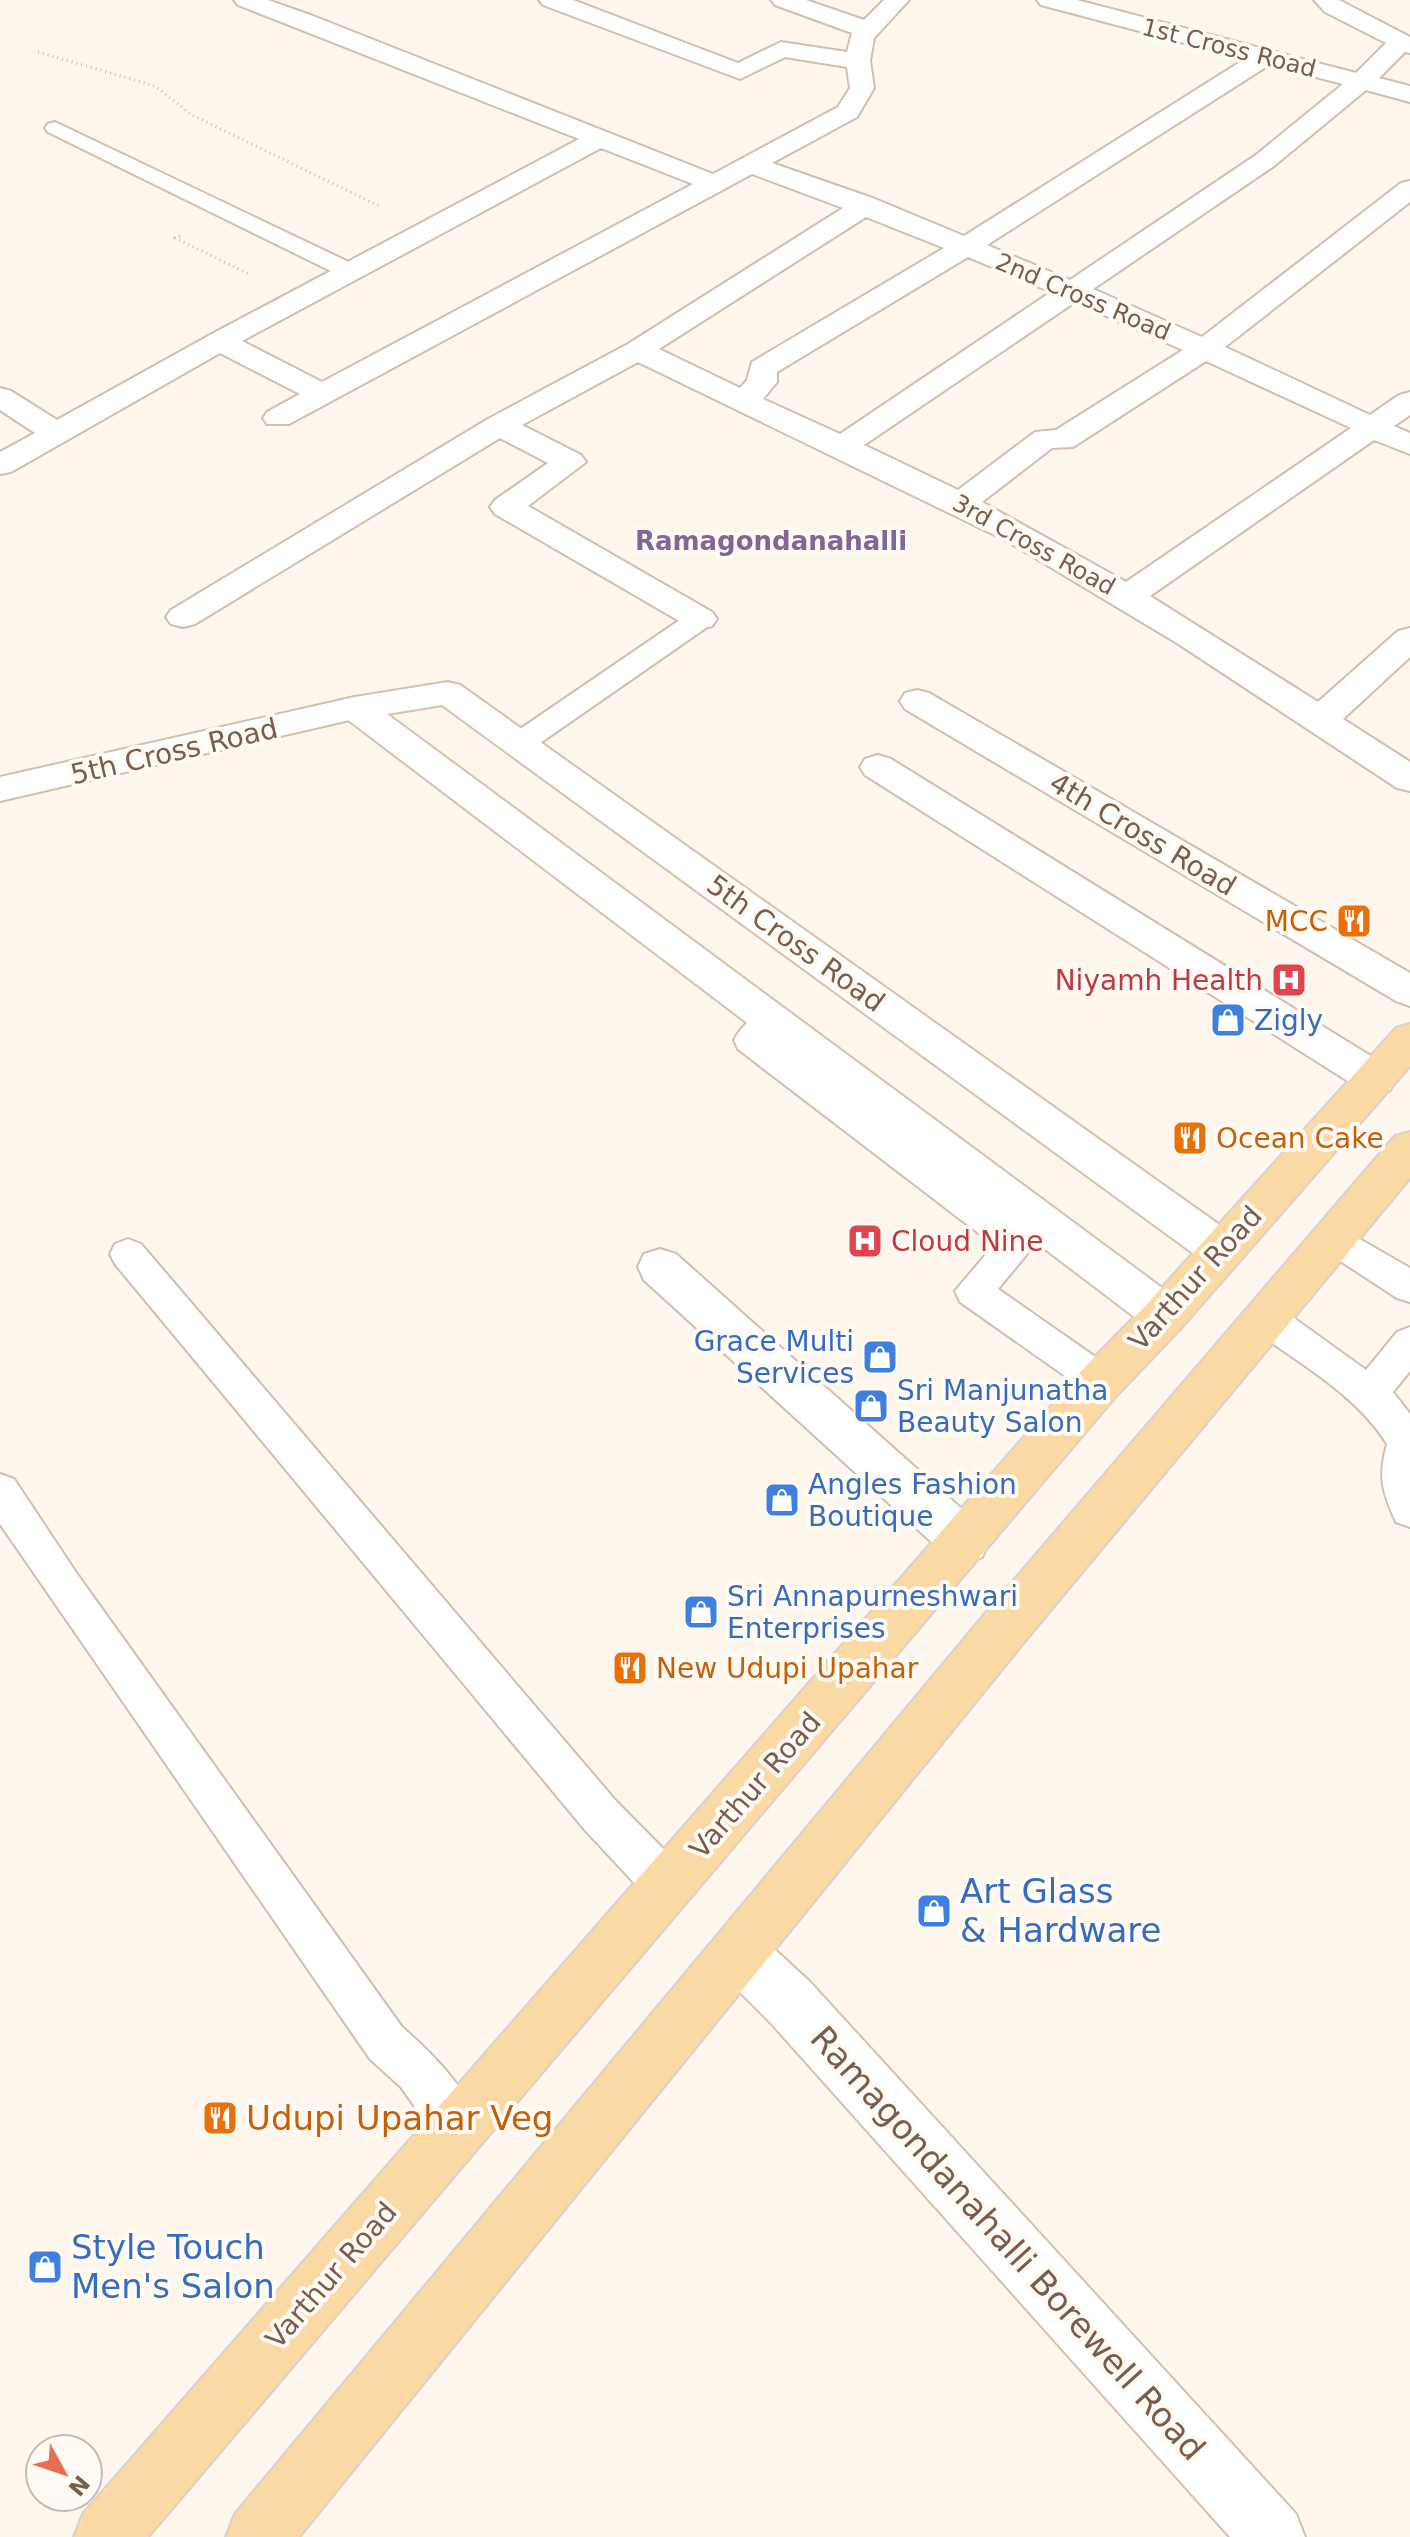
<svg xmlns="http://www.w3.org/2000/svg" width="1410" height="2537" font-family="'DejaVu Sans',sans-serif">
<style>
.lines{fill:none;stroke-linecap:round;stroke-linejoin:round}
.lane-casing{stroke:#d1beb0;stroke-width:4}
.street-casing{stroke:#d1beb0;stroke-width:4}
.secondary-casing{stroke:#d6c0b0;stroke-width:4}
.primary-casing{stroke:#dad1cd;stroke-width:4}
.path{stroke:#d9b8a5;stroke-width:3;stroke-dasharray:1 4;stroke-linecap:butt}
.lane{fill:#fff;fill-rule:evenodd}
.street{fill:#fff;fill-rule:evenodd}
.secondary{fill:#fff;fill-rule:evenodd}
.primary{fill:#fbd9a5;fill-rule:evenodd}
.labels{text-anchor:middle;stroke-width:8;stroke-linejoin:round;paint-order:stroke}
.far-street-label{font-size:24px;fill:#7a5c4d;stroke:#fffaf3}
.far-quarter-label{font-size:26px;font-weight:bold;fill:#846695;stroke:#fffaf3}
.street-label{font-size:28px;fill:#7a5c4d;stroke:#fffaf3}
.food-label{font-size:28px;fill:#c56008;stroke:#fffaf3;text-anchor:start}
.health-label{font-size:28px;fill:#be3a42;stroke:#fffaf3;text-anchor:end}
.shop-label{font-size:28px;fill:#366cbe;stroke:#fffaf3;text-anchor:start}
.near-shop-label{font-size:34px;fill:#366cbe;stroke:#fffaf3;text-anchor:start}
.near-food-label{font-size:34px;fill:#c56008;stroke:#fffaf3;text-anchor:start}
.near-street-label{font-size:34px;fill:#7a5c4d;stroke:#fffaf3}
</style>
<rect width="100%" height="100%" fill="#fdf6ec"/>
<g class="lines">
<defs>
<path id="lane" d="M55 122 359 267 362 272 351 279 343 277 48 132 45 128 48 124Z
M700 610 710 613 714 619 710 625 530 750 520 753 510 750 505 743 510 736 690 613Z
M772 1008 784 1011 788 1020 772 1039 1031 1233 1036 1243 998 1289 1114 1370 1120 1381 1114 1392 1101 1397 1088 1392 960 1302 955 1291 994 1245 738 1049 734 1040C742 1025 756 1013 772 1008Z
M1335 1225 1410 1268V1302L1397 1298 1322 1249 1317 1239 1322 1229Z
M128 1239 141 1244 615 1800 684 1870 690 1886 684 1902 668 1908 652 1902 585 1830 115 1264 110 1254 115 1244Z
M1267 1304 1280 1308 1366 1370 1397 1332 1410 1327V1371L1393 1392 1410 1414V1527L1396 1522C1382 1492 1378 1476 1387 1444 1357 1395 1300 1364 1254 1330L1249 1319 1254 1308Z
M0 1474 14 1479 77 1574 402 2027C434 2055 465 2087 482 2127L475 2144 458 2151 441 2144 401 2087 370 2059 0 1524Z"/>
<path id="street" d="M234 0H268L313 16 713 174 838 107 850 88 847 67 785 57 740 79 543 5 539 0H573L738 63 781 42 847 52 852 33 775 5 771 0H806L864 20 884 0H909L874 38 870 61 874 88 857 117 772 163 875 199 964 236 1245 59 1041 5 1037 0H1077L1356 73 1386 43 1325 12 1314 0H1339L1410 37V53L1405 52 1379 78 1410 86V102L1366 90 1274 166 1093 289 1202 337 1401 183 1410 181V202L1225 347 1370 415 1399 395 1410 392V415L1394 426 1410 433V454L1374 440 1150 596 1318 702 1398 631 1410 628V657L1343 719 1410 762V791L1397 788 1177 643 1007 541 638 362 522 425 581 455 586 462 528 506 712 612 717 619 712 626 700 629 688 626 495 514 490 507 495 500 548 463 500 438 195 624 183 627 171 624 166 617 171 610 488 419 628 344 843 208 752 174 289 424H267L263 418 267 412 300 394 220 353 11 472 0 474V452L35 433 0 410V388L11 391 57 420 210 335 579 139 238 5ZM1269 65 1343 84 1256 155 1070 280 987 245ZM601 148 693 184 322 382 242 341ZM866 217 944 248 752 362 747 380 740 388 659 349ZM968 257 1051 292 840 434 763 399 777 382V372ZM1075 302 1183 350 1056 430 1035 432 958 490 864 445ZM1206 361 1351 428 1126 582 982 502 1052 448 1073 447Z
M917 690 929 693 1410 973V1006L1396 1001 905 709 900 701 905 693Z
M355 697 367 700 372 708 367 716 0 801V777Z
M878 755 891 759 1390 1068 1396 1079 1390 1090 1376 1095 1362 1090 865 775 860 767 865 759Z
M660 1249 676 1254 982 1527 989 1542 982 1557 965 1564 948 1557 644 1280 638 1267 644 1254Z"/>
<path id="secondary" d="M448 682 460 685 1235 1236 1242 1249 1235 1262 1220 1267 1205 1262 442 705 387 714 1181 1302 1187 1315 1181 1328 1165 1334 1149 1328 343 716 338 708 343 700 355 697Z
M739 1925 758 1934 810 1982 1296 2514 1305 2537H1230L770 2022 720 1972 711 1953 720 1934Z"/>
<path id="primary" d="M1410 1024V1066L1181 1328 1117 1395 148 2537H74L83 2514 1085 1367 1149 1302 1396 1028Z
M1410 1132V1178L1020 1647 299 2537H226L235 2514 984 1615 1395 1136Z"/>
</defs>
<use href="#lane" class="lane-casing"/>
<use href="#street" class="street-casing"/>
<use href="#secondary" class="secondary-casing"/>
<use href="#primary" class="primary-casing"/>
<path class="path" d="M38 52 155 86 192 115 381 207
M180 236 175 238 251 275"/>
<use href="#lane" class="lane"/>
<use href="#street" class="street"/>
<use href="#secondary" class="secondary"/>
<use href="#primary" class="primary"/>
</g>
<defs>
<symbol id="restaurant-square" viewBox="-11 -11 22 22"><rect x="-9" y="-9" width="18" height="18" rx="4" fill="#e8710a" stroke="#fffaf3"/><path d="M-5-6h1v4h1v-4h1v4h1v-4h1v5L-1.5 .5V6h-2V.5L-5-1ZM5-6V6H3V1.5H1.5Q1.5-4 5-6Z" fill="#fff"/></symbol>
<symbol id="hospital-square" viewBox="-11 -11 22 22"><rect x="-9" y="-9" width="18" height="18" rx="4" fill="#e0444e" stroke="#fffaf3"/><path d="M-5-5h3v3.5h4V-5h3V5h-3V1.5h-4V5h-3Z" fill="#fff"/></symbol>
<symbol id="shop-square" viewBox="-11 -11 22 22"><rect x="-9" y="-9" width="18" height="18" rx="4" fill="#3f7fe0" stroke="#fffaf3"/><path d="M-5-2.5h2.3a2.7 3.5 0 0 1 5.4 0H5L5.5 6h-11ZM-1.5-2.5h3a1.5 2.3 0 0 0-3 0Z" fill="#fff"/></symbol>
</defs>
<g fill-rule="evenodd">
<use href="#restaurant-square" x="1334" y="901" width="40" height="40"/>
<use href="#hospital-square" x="1269" y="960" width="40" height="40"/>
<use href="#shop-square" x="1208" y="1000" width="40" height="40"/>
<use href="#restaurant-square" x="1170" y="1118" width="40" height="40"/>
<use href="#hospital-square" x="845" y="1221" width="40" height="40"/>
<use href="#shop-square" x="860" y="1337" width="40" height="40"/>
<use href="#shop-square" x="851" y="1386" width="40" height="40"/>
<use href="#shop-square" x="762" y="1480" width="40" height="40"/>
<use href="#shop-square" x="681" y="1592" width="40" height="40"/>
<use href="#restaurant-square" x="610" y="1648" width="40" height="40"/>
<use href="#shop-square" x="914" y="1891" width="40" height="40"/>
<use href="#restaurant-square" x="200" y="2098" width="40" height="40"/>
<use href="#shop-square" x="25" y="2247" width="40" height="40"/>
</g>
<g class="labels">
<g class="far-street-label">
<text transform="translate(1229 48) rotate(14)" y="8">1st Cross Road</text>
<text transform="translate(1083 297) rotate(23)" y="8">2nd Cross Road</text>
<text transform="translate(1034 545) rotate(29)" y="8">3rd Cross Road</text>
</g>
<g class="far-quarter-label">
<text x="771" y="550">Ramagondanahalli</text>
</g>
<g class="street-label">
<text transform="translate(174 751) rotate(-13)" y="10">5th Cross Road</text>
<text transform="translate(1143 834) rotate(31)" y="10">4th Cross Road</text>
<text transform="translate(796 943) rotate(36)" y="10">5th Cross Road</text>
<text transform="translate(1195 1278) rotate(-48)" y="10">Varthur Road</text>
<text transform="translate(755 1785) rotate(-49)" y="10">Varthur Road</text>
<text transform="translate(331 2275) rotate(-49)" y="10">Varthur Road</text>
</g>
<g class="food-label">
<text x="1328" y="931" text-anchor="end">MCC</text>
<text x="1216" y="1148">Ocean Cake</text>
<text x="656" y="1678">New Udupi Upahar</text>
</g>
<g class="health-label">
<text x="1263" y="990">Niyamh Health</text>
<text x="891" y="1251" text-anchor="start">Cloud Nine</text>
</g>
<g class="shop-label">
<text x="1254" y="1030">Zigly</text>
<text x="854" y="1351" text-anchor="end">Grace Multi<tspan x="854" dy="32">Services</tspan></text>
<text x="897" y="1400">Sri Manjunatha<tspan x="897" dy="32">Beauty Salon</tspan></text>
<text x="808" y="1494">Angles Fashion<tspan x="808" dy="32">Boutique</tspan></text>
<text x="727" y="1606">Sri Annapurneshwari<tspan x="727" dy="32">Enterprises</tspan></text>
</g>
<g class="near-shop-label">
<text x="960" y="1903">Art Glass<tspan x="960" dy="39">&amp; Hardware</tspan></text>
<text x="71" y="2259">Style Touch<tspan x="71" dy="39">Men's Salon</tspan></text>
</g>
<g class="near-food-label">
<text x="246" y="2130">Udupi Upahar Veg</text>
</g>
<g class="near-street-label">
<text transform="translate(1008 2243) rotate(48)" y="12">Ramagondanahalli Borewell Road</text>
</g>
</g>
<g transform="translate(64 2473) rotate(130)"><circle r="38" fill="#fffaf3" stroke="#cabbb1" stroke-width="2"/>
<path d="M0-6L14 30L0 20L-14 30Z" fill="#e76f51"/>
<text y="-12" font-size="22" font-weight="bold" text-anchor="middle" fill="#7a5c4d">N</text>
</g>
</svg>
